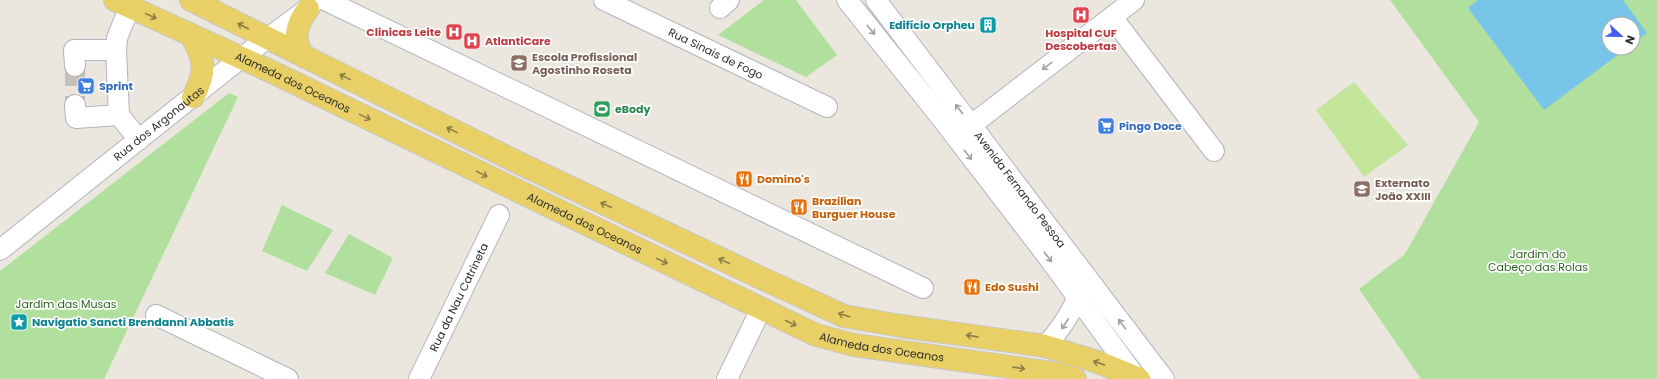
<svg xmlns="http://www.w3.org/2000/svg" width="1657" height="379" font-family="Poppins,sans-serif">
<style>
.green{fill:#b1e09e;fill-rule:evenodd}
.pitch{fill:#c3e69a}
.water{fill:#77c5e8}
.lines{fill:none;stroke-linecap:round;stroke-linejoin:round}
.minor-tunnel{stroke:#c5c1ba;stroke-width:20;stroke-dasharray:20 10;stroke-linecap:butt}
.minor-casing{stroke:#b1b4be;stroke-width:22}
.major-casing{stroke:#c8c8c8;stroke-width:24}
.minor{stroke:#fff;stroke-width:20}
.major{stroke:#e9d066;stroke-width:22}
.oneway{stroke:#8a7e48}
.oneway2{stroke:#a0a0a0}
.labels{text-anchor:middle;stroke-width:3.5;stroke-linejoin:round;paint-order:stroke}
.culture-label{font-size:11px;font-weight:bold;fill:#0d838f;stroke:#fff;text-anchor:end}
.health-label{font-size:11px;font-weight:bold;fill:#be3a42;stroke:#fff;text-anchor:end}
.street-label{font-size:11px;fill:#2b2b2b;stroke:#fff}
.education-label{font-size:11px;font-weight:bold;fill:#785e54;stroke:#fff;text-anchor:start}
.shop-label{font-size:11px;font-weight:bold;fill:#366cbe;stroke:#fff;text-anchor:start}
.leisure-label{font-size:11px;font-weight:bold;fill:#27864d;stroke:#fff;text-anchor:start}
.food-label{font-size:11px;font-weight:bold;fill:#c56008;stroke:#fff;text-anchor:start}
.park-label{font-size:11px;fill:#2a651e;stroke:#fff}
</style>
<rect width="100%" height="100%" fill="#ece7de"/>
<path class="green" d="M764 0H796L837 55 806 77 718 35Z
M1390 0H1657V379H1421L1359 289 1405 254 1479 122ZM1609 24H1633V48H1609Z
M229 93 238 97 104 379H0V271Z
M282 205 333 230 307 271 262 251Z
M349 234 393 258 375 295 325 273Z"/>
<path class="pitch" d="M1354 82 1408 145 1364 177 1316 110Z"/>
<path class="water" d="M1478 0H1623L1647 33 1633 43V24H1609V48H1627L1544 110 1468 8Z"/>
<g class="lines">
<path class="minor-tunnel" d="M75 66V105"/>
<defs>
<g id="minor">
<path d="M325 0 923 288"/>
<path id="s1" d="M604 0 827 107"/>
<path d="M847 0 939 115 1048 257 1137 379"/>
<path id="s2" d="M876 0 1164 379"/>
<path d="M130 6 117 38 116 50 119 115 139 140"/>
<path d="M720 8 729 0"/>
<path d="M1112 17 1214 151"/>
<path d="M75 66 74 50H116"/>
<path d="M75 105 76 118 119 115"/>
<path d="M961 133 1134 0"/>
<path id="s3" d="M0 250 241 58 310 7"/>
<path d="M156 315 288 379"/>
<path d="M1045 346C1060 331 1069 317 1078 297"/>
<path id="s4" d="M419 379 499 215"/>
<path d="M727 379 761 309"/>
</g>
<g id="major">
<path id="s5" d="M115 0 270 71 816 335 854 345 1059 374 1075 379"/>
<path d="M191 0 523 165 759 277 844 316 901 326 1045 346 1098 362 1139 379"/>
<path d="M190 34C205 58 207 72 193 97"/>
<path d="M305 57C291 42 297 23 308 9"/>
</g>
</defs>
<use href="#minor" class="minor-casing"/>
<use href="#major" class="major-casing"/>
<use href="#minor" class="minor"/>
<use href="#major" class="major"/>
</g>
<defs><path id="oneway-shaft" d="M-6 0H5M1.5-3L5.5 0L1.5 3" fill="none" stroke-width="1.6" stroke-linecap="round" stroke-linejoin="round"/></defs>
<g class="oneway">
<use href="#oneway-shaft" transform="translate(151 16) rotate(25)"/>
<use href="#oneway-shaft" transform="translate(243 26) rotate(-153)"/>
<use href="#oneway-shaft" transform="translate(345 77) rotate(-154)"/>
<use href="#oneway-shaft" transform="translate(365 117) rotate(26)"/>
<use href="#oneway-shaft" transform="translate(452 130) rotate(-154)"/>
<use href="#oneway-shaft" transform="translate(482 174) rotate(26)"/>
<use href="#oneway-shaft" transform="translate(606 205) rotate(-155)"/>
<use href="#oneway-shaft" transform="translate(662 261) rotate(26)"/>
<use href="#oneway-shaft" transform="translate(724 261) rotate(-155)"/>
<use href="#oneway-shaft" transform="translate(844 315) rotate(-162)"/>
<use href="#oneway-shaft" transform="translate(791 323) rotate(25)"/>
<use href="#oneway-shaft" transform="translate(972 336) rotate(-172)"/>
<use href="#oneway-shaft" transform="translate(1099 363) rotate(-161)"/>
<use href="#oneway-shaft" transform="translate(1019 368) rotate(8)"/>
</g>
<g class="oneway2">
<use href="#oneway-shaft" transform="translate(871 30) rotate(51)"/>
<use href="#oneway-shaft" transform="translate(1047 66) rotate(142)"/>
<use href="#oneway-shaft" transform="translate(959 109) rotate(-128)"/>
<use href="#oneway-shaft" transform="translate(968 155) rotate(52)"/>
<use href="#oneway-shaft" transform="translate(1048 257) rotate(53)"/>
<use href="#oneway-shaft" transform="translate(1065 324) rotate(123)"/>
<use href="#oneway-shaft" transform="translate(1122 324) rotate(-126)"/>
</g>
<defs>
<symbol id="hospital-square" viewBox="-11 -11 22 22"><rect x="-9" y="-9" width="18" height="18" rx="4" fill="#e0444e" stroke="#fff"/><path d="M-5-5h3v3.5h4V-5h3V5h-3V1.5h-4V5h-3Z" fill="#fff"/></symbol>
<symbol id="building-square" viewBox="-11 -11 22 22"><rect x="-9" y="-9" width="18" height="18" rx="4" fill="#0f9aa8" stroke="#fff"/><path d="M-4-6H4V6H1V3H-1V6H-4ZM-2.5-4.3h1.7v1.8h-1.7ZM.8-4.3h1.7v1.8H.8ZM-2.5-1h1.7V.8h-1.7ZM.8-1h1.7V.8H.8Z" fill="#fff"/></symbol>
<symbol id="school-square" viewBox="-11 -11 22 22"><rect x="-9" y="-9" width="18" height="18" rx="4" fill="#8d6e63" stroke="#fff"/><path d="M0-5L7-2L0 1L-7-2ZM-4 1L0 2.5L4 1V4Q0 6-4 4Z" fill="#fff"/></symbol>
<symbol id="supermarket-square" viewBox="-11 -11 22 22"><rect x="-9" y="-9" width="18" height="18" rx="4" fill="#3f7fe0" stroke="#fff"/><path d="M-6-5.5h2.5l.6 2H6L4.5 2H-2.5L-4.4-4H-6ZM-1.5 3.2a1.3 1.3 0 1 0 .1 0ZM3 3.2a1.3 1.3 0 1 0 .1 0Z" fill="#fff"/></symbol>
<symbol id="stadium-square" viewBox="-11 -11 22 22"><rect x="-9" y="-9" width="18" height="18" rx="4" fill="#2e9e5b" stroke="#fff"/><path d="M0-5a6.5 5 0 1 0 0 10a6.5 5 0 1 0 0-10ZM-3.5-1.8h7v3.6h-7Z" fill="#fff"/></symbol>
<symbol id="restaurant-square" viewBox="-11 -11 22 22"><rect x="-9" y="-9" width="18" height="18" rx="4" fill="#e8710a" stroke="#fff"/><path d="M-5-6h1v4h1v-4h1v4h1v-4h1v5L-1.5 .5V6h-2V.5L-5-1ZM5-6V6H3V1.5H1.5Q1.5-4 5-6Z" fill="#fff"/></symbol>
<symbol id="sight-square" viewBox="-11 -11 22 22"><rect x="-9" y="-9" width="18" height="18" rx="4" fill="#0f9aa8" stroke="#fff"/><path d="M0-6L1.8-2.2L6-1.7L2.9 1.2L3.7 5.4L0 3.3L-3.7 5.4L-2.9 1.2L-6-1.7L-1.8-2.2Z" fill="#fff"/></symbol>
</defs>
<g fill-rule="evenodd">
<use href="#hospital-square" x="1071" y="5" width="20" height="20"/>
<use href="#building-square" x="978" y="15" width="20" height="20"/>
<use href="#hospital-square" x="444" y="22" width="20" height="20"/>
<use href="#hospital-square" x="462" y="31" width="20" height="20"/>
<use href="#school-square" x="509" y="53" width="20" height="20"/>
<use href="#supermarket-square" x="76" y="76" width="20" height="20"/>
<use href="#stadium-square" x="592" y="99" width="20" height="20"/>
<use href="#supermarket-square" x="1096" y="116" width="20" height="20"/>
<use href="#restaurant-square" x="734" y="169" width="20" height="20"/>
<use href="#school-square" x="1352" y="179" width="20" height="20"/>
<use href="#restaurant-square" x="789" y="197" width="20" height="20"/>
<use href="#restaurant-square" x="962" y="277" width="20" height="20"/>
<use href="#sight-square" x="9" y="312" width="20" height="20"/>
</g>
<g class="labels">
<g class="culture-label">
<text x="975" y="29">Edifício Orpheu</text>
<text x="32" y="326" text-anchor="start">Navigatio Sancti Brendanni Abbatis</text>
</g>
<g class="health-label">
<text x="441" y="36">Clinicas Leite</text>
<text x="1081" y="37" text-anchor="middle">Hospital CUF<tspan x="1081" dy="13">Descobertas</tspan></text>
<text x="485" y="45" text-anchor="start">AtlantiCare</text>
</g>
<g class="street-label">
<text dy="4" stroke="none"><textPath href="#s1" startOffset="124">Rua Sinais de Fogo</textPath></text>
<text dy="4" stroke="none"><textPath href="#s5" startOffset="196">Alameda dos Oceanos</textPath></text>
<text dy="4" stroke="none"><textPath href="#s3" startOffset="203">Rua dos Argonautas</textPath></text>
<text dy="4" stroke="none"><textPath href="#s2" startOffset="238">Avenida Fernando Pessoa</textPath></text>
<text dy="4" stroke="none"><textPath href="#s5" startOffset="520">Alameda dos Oceanos</textPath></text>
<text dy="4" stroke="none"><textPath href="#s4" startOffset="91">Rua da Nau Catrineta</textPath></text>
<text dy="4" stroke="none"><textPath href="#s5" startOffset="844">Alameda dos Oceanos</textPath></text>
</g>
<g class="education-label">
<text x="532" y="61">Escola Profissional<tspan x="532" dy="13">Agostinho Roseta</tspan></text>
<text x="1375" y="187">Externato<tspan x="1375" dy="13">João XXIII</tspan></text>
</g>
<g class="shop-label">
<text x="99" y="90">Sprint</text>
<text x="1119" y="130">Pingo Doce</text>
</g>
<g class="leisure-label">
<text x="615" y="113">eBody</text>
</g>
<g class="food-label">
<text x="757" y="183">Domino's</text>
<text x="812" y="205">Brazilian<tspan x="812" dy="13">Burguer House</tspan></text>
<text x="985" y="291">Edo Sushi</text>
</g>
<g class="park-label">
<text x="1538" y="258">Jardim do<tspan x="1538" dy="13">Cabeço das Rolas</tspan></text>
<text x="66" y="308">Jardim das Musas</text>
</g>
</g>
<g transform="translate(1621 36) rotate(112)"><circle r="19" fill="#ffffff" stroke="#aaaaaa"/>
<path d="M0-3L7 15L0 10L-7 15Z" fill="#475ff0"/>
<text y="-6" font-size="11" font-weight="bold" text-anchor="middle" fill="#2b2b2b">N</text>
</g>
</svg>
